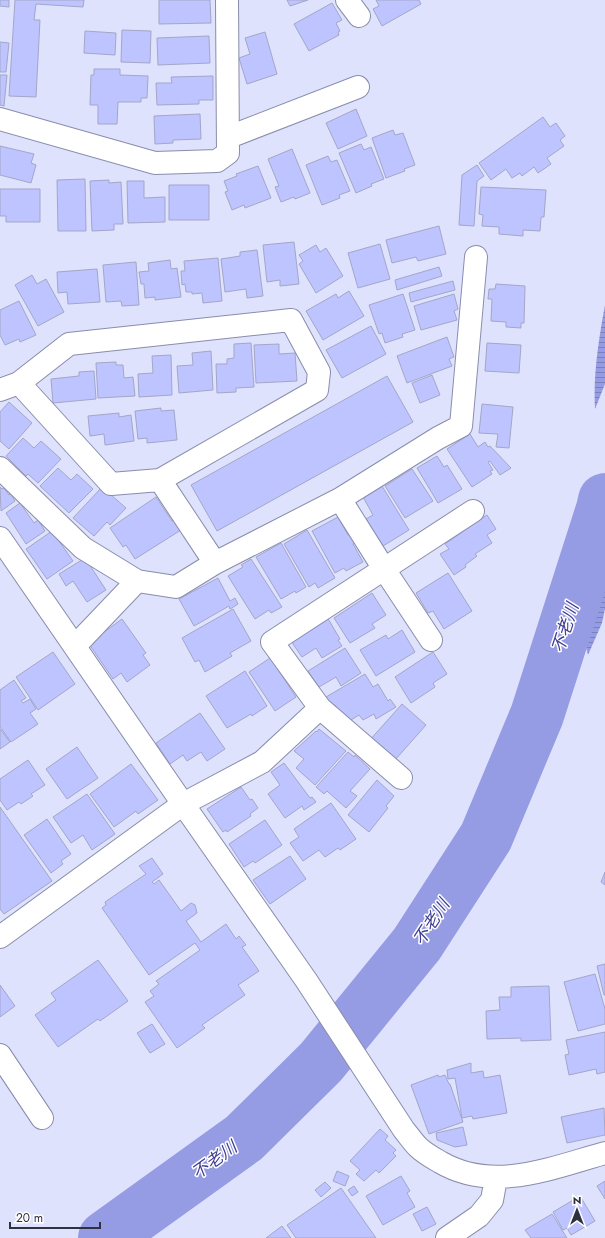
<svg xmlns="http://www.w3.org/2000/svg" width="605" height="1238" font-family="Jost,'Noto Sans JP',sans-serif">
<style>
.water{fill:url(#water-rules)}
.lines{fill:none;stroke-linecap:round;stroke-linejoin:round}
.river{stroke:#969ce3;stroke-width:54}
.building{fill:#bec4ff;stroke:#a3a6c7}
.minor-casing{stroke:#898dac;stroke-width:24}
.minor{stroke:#fff;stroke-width:22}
.labels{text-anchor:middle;stroke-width:3;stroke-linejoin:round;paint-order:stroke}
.water-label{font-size:17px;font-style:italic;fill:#403e91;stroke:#fff}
</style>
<defs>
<pattern id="water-rules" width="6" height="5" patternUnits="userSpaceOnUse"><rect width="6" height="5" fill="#969ce3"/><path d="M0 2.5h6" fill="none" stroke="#7b80b9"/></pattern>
</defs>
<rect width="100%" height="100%" fill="#dee2fd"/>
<path class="water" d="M605 305V384L595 409C593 374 599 338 605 305Z
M605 528V609L602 623 588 655 586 647Z"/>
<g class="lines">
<path class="river" d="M105 1238 244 1138 321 1062 417 944 486 837 537 715 603 509 605 500"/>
</g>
<path class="building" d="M0 0H9V7L0 6Z
M15 0H84L83 7 36 4 34 20H40L36 97 9 96Z
M159 0H210L211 23 159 24Z
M287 0H308L290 6Z
M376 0H419L421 4 382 26 373 9 379 6Z
M332 3 342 20 336 23 340 31 338 32 339 35 309 51 294 24Z
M122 30 151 31 150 63 121 62Z
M85 31 116 33 115 55 84 53Z
M265 32 277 74 247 84 239 58 250 54 245 38Z
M209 36 210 63 158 65 157 38Z
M0 42 9 43 6 72H0Z
M94 69H120V75L148 76 147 98H141V102H118L117 124H98V105H90L91 75H94Z
M0 75H7L4 106 0 105Z
M213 76V100H199V104L157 105 156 83H172L171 77Z
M356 109 367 136 338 149 326 123Z
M200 114 201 139 173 140V143L155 144 154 116Z
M543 117 550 127 556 123 565 136 560 140 564 146 547 158 551 164 538 173 534 167 522 176 520 173 512 178 506 169 491 180 479 163Z
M393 130 395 135 403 133 415 165 404 169 405 171 386 178 372 138Z
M361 144 364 150 371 147 384 179 371 184 372 186 356 193 339 153Z
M0 146 34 154 31 163 36 165 31 183 0 175Z
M292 149 310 193 295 199 294 197 281 202 275 187 279 186 268 159Z
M328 156 331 162 337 160 350 191 339 195 340 198 322 205 306 165Z
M477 165 484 176 477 181 474 226 459 225 462 175Z
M258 166 271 198 245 208 244 205 232 210 225 192 228 191 224 181 237 176 236 174Z
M85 179 86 231H58L57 180Z
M109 180V183L121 182 123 224H114V230L92 231 90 181Z
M127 181H144V198L165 197V222L128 223Z
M169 185H209V220H169Z
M481 187 546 190 544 217H541L540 231 523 230V236L499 234V227L482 226 483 215 479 214Z
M0 189H40V222H6V216H0Z
M439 226 446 254 418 261 416 257 392 263 386 240Z
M294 242 299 284 280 286V280L267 282 263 245Z
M380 244 390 279 358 288 348 253Z
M316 245 320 252 326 248 343 276 316 293 299 264 303 261 299 255Z
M257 250 263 296 247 298 246 289 225 292 221 259 240 256V252Z
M218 258 222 301 203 303 202 293 192 294V292H186L185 284 182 285 181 271H185L184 261Z
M170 260 171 269 177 268 181 297 155 300V297L145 298 144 284H141L139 272 149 271 148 263Z
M136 262 139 305 122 306 121 301 106 302 103 265Z
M439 267 442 276 397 290 395 280Z
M97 269 100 302 68 304 67 292 58 293 57 272Z
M32 275 37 284 46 279 64 312 38 326 15 285Z
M453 281 455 290 411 302 409 293Z
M496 284 525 286 524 323H521V328L506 327V322L491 321 492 299H488L489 289H495Z
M349 291 364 316 323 340 306 311 336 294 338 298Z
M403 294 415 330 402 334 403 337 385 343 382 333 379 334 369 305Z
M454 294 458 309 454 311 457 320 421 330 414 306Z
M19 301 36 335 20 342 19 339 5 345 0 335V310Z
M371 326 386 354 342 378 326 350Z
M447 337 454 357 449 359 452 366 407 383 397 356Z
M251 343 254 387 236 388V392L217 393 216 364H227V359L234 358V344Z
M487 343 521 345 519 373 485 371Z
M279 344V354L295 353 297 381 256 383 254 345Z
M211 351 213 390 179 393 177 366 193 365 192 353Z
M171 355 172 395 139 397 138 374 153 373 152 356Z
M116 362V365H123L124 378 133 377 135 396 98 398 96 363Z
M94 371 96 399 53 403 51 379 79 376V372Z
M432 375 440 395 420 403 412 383Z
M387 376 413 422 217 531 191 485Z
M9 402 32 423 9 449 0 441V412Z
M482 404 513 407 509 448 496 447 498 434 479 433Z
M161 408V411L174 410 177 440 147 443V438L138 439 135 411Z
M119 413V417L131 415 134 441 105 445 104 434 90 436 88 416Z
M470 434 478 447 485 442 488 447 490 446 511 468 500 475 490 461 488 462 493 470 490 471 492 474 472 487 447 449Z
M23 438 34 448 41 441 61 459 38 483 28 474 26 476 6 456Z
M437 456 444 467 447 465 462 489 438 503 417 468Z
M58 468 71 480 77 474 93 489 69 513 40 486Z
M412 469 433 501 405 518 385 486Z
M382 486 409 530 383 546 366 519 373 515 363 497Z
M0 487 2 489 4 488 9 495 10 493 15 501 1 511Z
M102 487 126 508 110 525 107 522 94 536 73 518Z
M156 497 172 521 175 519 181 530 135 559 126 545 123 547 110 528Z
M20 503 34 523 38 520 45 531 26 544 6 513Z
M487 515 496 529 487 535 492 543 475 554 477 556 465 565 466 567 454 575 440 554 449 549 445 544Z
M338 517 348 535 350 534 355 543 353 544 363 562 346 571 344 568 335 573 312 531Z
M307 530 335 578 318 588 315 583 309 587 284 544Z
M52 531 73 561 47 579 26 549Z
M281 543 306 587 296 593 295 591 281 599 256 557Z
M85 558 106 590 87 602 73 581 66 586 59 574Z
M251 559 282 607 271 613 269 610 255 619 228 576 243 567 241 565Z
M448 573 472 611 444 629 433 611 428 613 416 593Z
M218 578 230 601 235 598 238 604 230 609 229 606 194 626 179 599Z
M372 593 386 615 372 624 375 628 350 643 334 618Z
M233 609 251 641 230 653 232 656 205 672 199 660 195 662 182 638Z
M327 617 340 639 338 640 342 646 322 658 316 648 302 657 293 644V641L324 622 323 620Z
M122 619 146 653 143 655 150 665 127 682 121 673 113 679 89 644 101 636 100 635Z
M402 630 415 652 376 676 360 650 386 635 388 639Z
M345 648 361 673 341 686 336 677 319 687 308 671Z
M53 652 75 684 38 710 16 677Z
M433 652 447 674 433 683 435 687 411 703 395 677Z
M270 658 277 664 275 665 296 697 275 711 249 672Z
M245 671 267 706 252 716 251 714 227 728 206 696Z
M365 674 373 687 378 684 388 701 390 699 396 707 376 719 374 714 363 720 359 715 346 723 335 705 332 707 326 697Z
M14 680 26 698 21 701 23 703 30 699 36 709 30 713 38 724 11 742 0 727V690Z
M402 704 426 725 395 760 369 741Z
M200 713 225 749 207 761 201 752 187 761 183 755 170 764 156 743Z
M0 729 10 742 0 749Z
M319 729 346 751 315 785 296 768 304 759 294 751 316 731 317 732Z
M77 747 98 778 67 799 46 769Z
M348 752 354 757 355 755 370 769 350 791 357 796 346 808 327 791 324 794 316 787Z
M28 760 45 785 31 794 33 796 21 804 19 802 7 810 0 800V779Z
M284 763 310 798 312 797 316 802 304 810 302 806 285 818 268 794 280 785 271 772Z
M131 764 158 800 138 814 136 811 114 827 90 794Z
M377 780 394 796 386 806 388 808 369 832 348 815Z
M241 787 250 800 252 799 258 808 250 814 251 816 227 832 226 830 223 832 207 809Z
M87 794 115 834 92 850 83 835 71 843 53 817Z
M331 803 356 839 340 850 338 848 325 857 319 850 303 861 290 843 299 837 294 829Z
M0 807 52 881 4 914 0 909Z
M47 819 71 854 61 861 63 864 51 873 24 835Z
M265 820 282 845 255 863 253 861 244 867 229 844Z
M290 856 306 879 270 904 253 880Z
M152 858 163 874 152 882 154 884 159 880 181 911 191 903 195 905 197 913 186 921 201 942 226 924 236 939 239 936 246 945 242 947 259 971 238 985 245 995 202 1025 205 1028 177 1048 145 1002 154 996 150 991 159 984 156 981 200 950 195 943 149 975 102 908 106 905 105 902 146 874 139 866Z
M605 872V885L601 882Z
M98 960 128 1001 100 1021 98 1019 58 1047 35 1015 56 1000 51 993Z
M605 964V995H604L597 966Z
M595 974 605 1009V1024L578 1031 564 982Z
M0 985 15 1006 0 1017Z
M549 986 551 1040 521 1041V1038L487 1039 486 1011 500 1010 499 997H511V987Z
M152 1024 165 1044 150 1053 137 1033Z
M605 1032V1072L597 1074 596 1069 569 1075 565 1055 569 1054 566 1040Z
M471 1063V1073L483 1071 484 1078 500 1075 507 1113 473 1119 472 1116 462 1118 455 1078 448 1079 447 1070Z
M438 1075 439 1077 445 1075 449 1084H450L463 1122 429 1134 411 1085Z
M604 1108 605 1135 567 1143 561 1117Z
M463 1127 467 1145 455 1147 437 1140 436 1133Z
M380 1129 388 1136 385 1140 396 1150 393 1153 396 1156 379 1173 376 1170 364 1181 356 1174 360 1170 350 1161Z
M337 1171 349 1176 345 1186 333 1181Z
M401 1176 410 1191 407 1193 415 1207 383 1225 366 1196Z
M605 1181V1199L597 1186Z
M325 1182 331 1188 321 1197 315 1190Z
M354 1186 358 1192 352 1196 348 1190Z
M341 1188 376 1238H296L287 1225Z
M580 1196 595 1221 571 1235 567 1228 563 1230 553 1212Z
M427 1207 436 1224 422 1231 413 1214Z
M552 1214 567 1238H531L525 1230Z
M282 1226 291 1238H266Z"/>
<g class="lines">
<defs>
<path id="minor" d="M347 0 359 16
M0 119 155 163 217 161 228 153 227 0
M229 137 358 87
M0 390 19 383 69 344 291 320 319 372 317 390 160 480 111 484 19 383
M0 468 83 548 137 581 176 587 215 563 340 499 438 438 461 426 476 257
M160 480 215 563
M340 499 384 569 431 640
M0 538 183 804 306 980 404 1130C409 1136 413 1142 418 1147 424 1153 433 1158 440 1162 493 1193 551 1168 605 1153
M75 646 137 581
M401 778 320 708 272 642 473 511
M0 937 183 804 262 762 320 708
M0 1055 42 1118
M447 1238 479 1216 492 1200 496 1178"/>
</defs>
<use href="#minor" class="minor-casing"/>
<use href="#minor" class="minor"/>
</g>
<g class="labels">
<g class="water-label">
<text transform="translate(565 628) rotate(-72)" y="6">不老川</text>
<text transform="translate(431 922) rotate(-57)" y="6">不老川</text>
<text transform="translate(214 1160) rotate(-36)" y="6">不老川</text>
</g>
</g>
<g transform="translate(577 1210)" stroke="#ffffff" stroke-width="3" paint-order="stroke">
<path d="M0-3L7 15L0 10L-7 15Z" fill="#30313f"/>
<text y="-6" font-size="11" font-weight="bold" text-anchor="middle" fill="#30313f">N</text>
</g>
<path d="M10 1222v6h90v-6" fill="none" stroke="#30313f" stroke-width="2"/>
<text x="16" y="1222" font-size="12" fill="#30313f" stroke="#ffffff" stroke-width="3" paint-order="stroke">20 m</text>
</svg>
